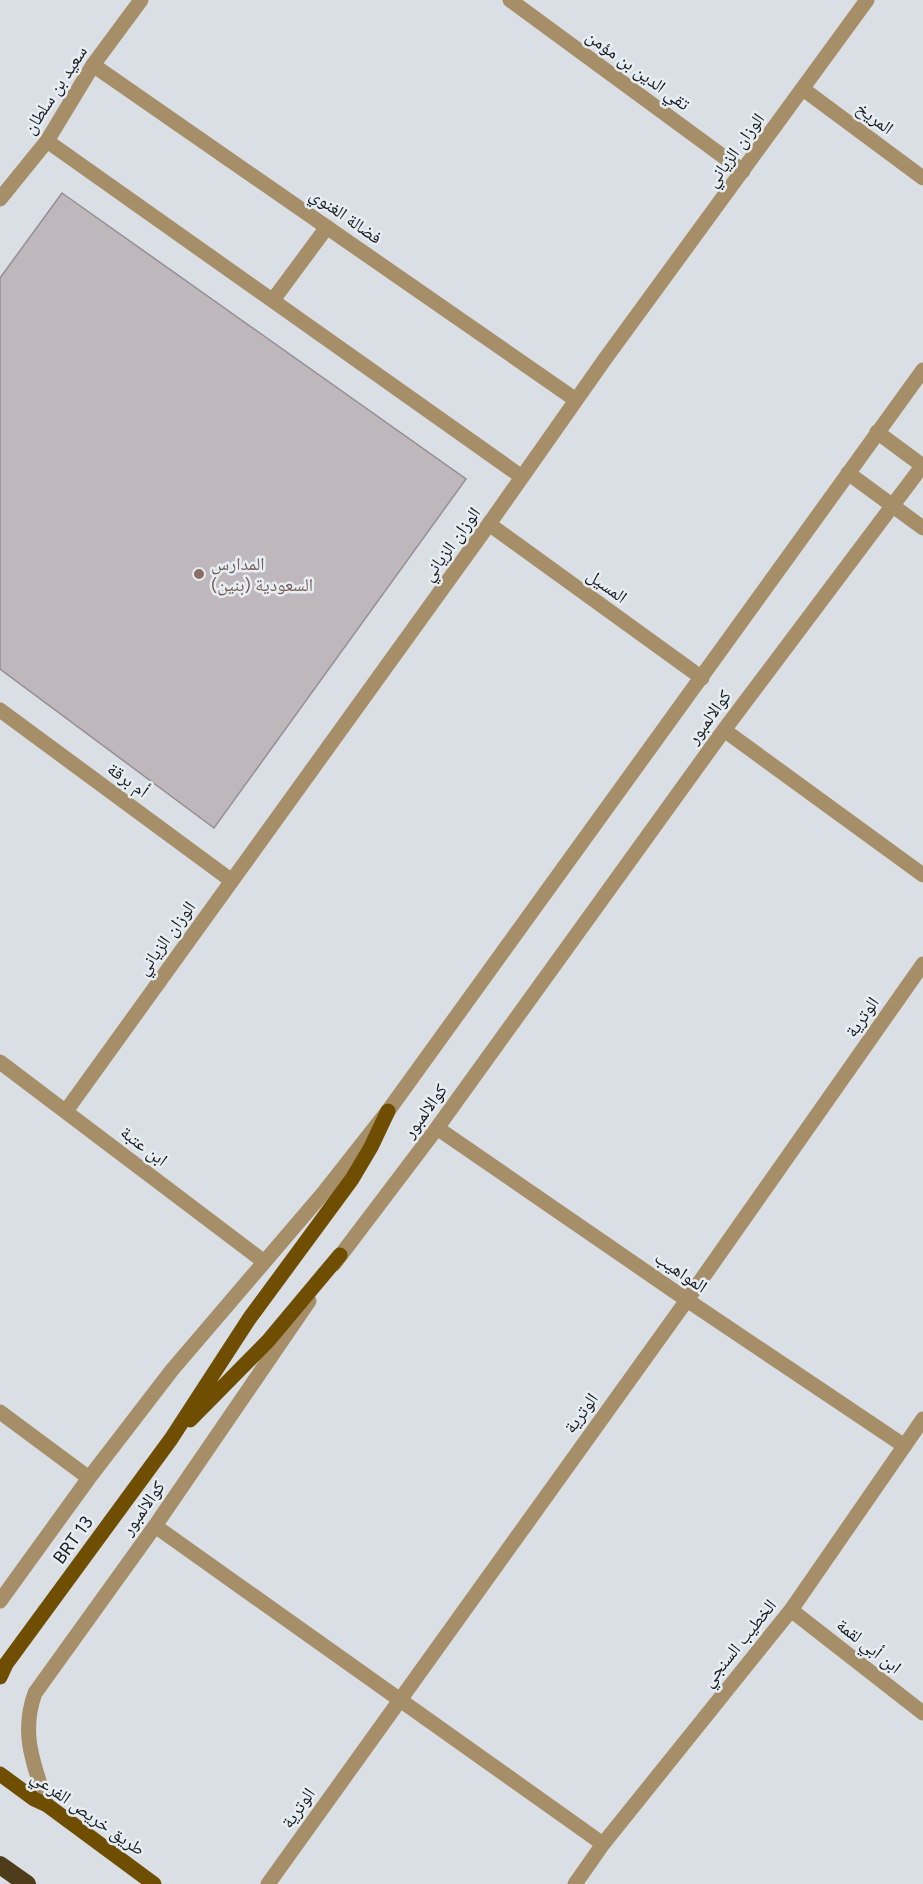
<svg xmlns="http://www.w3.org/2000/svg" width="923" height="1884" font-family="Figtree,'Noto Naskh Arabic',sans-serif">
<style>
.building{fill:#beb7bc;stroke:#958e93;stroke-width:1.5}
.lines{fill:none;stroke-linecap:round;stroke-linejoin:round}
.minor{stroke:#a68f68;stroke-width:15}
.major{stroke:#6f4e01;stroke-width:15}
.highway{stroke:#4e3c1b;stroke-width:18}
.education-dot{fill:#8d6e63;stroke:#e6edf3;stroke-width:2}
.labels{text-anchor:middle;stroke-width:5;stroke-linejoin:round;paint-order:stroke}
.street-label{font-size:18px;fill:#181a1c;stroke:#e6edf3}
.education-label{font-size:18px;fill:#785e54;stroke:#e6edf3;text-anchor:start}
</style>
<rect width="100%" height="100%" fill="#d9dfe5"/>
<path class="building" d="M62 193 466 479 214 828 0 669V278Z"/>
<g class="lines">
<path class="minor" d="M510 0 743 171
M93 65 576 400
M803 89 923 178
M47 141 522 477
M0 199 47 141 93 65 141 0
M273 300 327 227
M877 432 923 466
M848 473 923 528
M489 524 702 678
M0 710 232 881
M724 730 923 875
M0 1062 263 1261
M66 1111 489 524 605 359 867 0
M437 1128 687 1300 903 1445
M334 1264 437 1128 724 730 923 465
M0 1412 89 1478
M155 1526 603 1844
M0 1601 89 1478 172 1370 325 1191 388 1111 923 370
M791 1610 923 1713
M47 1805C34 1765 20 1734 35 1693L155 1526 309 1301
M268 1884 687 1300 923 964
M575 1884 603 1844 791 1610 923 1419"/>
<path class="major" d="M190 1420 268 1341 340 1255
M0 1677 6 1664 171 1439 249 1319 352 1179 371 1147 388 1111
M0 1774 34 1799 47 1805 154 1884"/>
<path class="highway" d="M0 1865 27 1884"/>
</g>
<circle class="education-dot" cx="199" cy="574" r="6"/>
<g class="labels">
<g class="street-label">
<text transform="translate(638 70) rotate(36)" y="6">تقي الدين بن مؤمن</text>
<text transform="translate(55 90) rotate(-57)" y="6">سعيد بن سلطان</text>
<text transform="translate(875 118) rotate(37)" y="6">المريخ</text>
<text transform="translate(735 150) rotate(-54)" y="6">الوزان الزياني</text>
<text transform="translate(346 216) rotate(35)" y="6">فضالة الغنوي</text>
<text transform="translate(451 544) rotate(-54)" y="6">الوزان الزياني</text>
<text transform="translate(607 586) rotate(36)" y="6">المسيل</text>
<text transform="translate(709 717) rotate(-54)" y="6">كوالالمبور</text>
<text transform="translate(128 780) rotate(36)" y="6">أم برقة</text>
<text transform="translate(166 938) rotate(-54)" y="6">الوزان الزياني</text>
<text transform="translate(862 1017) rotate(-55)" y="6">الوترية</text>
<text transform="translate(425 1111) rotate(-54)" y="6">كوالالمبور</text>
<text transform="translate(144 1146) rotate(37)" y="6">ابن عتبة</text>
<text transform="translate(681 1272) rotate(34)" y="6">المواهيب</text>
<text transform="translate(581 1413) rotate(-54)" y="6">الوترية</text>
<text transform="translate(143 1508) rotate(-55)" y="6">كوالالمبور</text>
<text transform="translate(73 1540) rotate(-54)" y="6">BRT 13</text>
<text transform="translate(739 1643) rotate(-51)" y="6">الخطيب السنجي</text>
<text transform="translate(869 1646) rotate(38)" y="6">ابن أبي لقمة</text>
<text transform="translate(298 1808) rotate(-55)" y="6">الوترية</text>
<text transform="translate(88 1813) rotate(35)" y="6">طريق خريص الفرعي</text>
</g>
<g class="education-label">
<text x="211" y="570">المدارس<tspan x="211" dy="21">السعودية (بنين)</tspan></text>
</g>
</g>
</svg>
